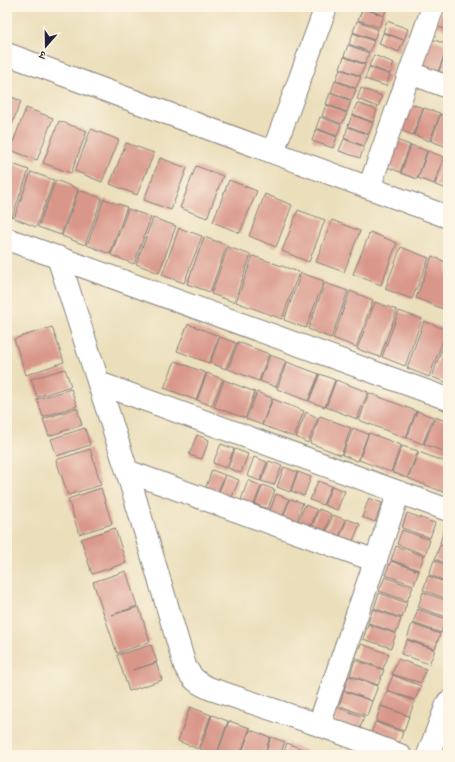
<svg xmlns="http://www.w3.org/2000/svg" width="455" height="762" font-family="'IM FELL DW Pica','Noto Serif Devanagari',serif">
<style>
.building{fill:#d9978a}
.lines{fill:none;stroke-linecap:round;stroke-linejoin:round}
.minor-casing{stroke:#86807b;stroke-width:24}
.minor{stroke:#fff;stroke-width:22}
</style>
<rect width="100%" height="100%" fill="#fcf5e5"/>
<filter id="ink" filterUnits="userSpaceOnUse"><feTurbulence type="fractalNoise" baseFrequency=".025" numOctaves="2"/><feDisplacementMap in="SourceGraphic" scale="8" xChannelSelector="R" yChannelSelector="G"/><feConvolveMatrix kernelMatrix="1 2 1 2 8 2 1 2 1" color-interpolation-filters="sRGB"/></filter>
<filter id="wash" filterUnits="userSpaceOnUse"><feTurbulence type="fractalNoise" baseFrequency=".012" numOctaves="4" result="noise"/><feDisplacementMap in="SourceGraphic" scale="16" xChannelSelector="R" yChannelSelector="G"/><feGaussianBlur stdDeviation="0.9" result="paint"/><feColorMatrix in="noise" values="0 0 0 0 0 0 0 0 0 0 0 0 0 0 0 0 0 1.4 0 .05"/><feComposite in="paint" operator="in"/></filter>
<g filter="url(#wash)">
<rect width="100%" height="100%" fill="#ebdfbb"/>
<g id="blocks">
<path class="building" d="M361 7H387L384 16Z
M443 7H448V30L436 26Z
M363 8 384 16 379 27 358 20Z
M357 21 378 29 374 40 353 32Z
M387 21 408 29 404 40 383 32Z
M353 33 374 41 370 52 349 44Z
M383 33 404 40 399 52 379 44Z
M432 39 448 45 438 72 422 66Z
M348 45 369 53 365 64 344 56Z
M448 47V76L438 73Z
M374 55 394 63 390 74 369 66Z
M344 57 365 65 360 76 340 68Z
M369 67 390 75 386 86 365 79Z
M340 69 361 77 356 88 336 80Z
M335 81 356 89 352 100 331 92Z
M361 88 382 96 378 107 357 99Z
M330 93 351 101 347 112 326 104Z
M7 95 21 101 7 137Z
M406 102 423 108 413 135 397 129Z
M357 103 377 110 373 122 352 114Z
M326 105 347 113 342 124 322 116Z
M26 108 53 118 37 160 10 150Z
M424 108 440 113 430 141 414 135Z
M441 114 448 116 447 147 431 141Z
M352 115 373 123 369 134 348 126Z
M320 117 341 125 337 136 316 128Z
M59 121 87 131 71 173 43 163Z
M348 127 369 135 364 146 344 138Z
M91 129 119 140 102 182 75 171Z
M316 129 337 137 333 148 312 141Z
M344 139 364 147 360 158 339 151Z
M394 139 410 145 400 172 385 166Z
M126 143 154 153 137 195 110 184Z
M411 145 427 151 417 179 401 173Z
M428 151 444 157 434 184 418 178Z
M160 158 187 168 171 210 144 200Z
M444 158 448 159V189L435 185Z
M7 162 29 170 12 217 7 215Z
M196 166 223 176 207 218 180 208Z
M31 172 54 180 36 227 14 218Z
M56 180 78 189 61 235 38 227Z
M229 180 257 191 240 233 213 222Z
M79 190 102 198 85 245 62 236Z
M265 194 292 205 276 247 249 236Z
M104 199 127 207 110 254 87 245Z
M128 209 151 217 134 264 111 255Z
M298 210 325 220 309 262 282 251Z
M153 218 176 226 159 273 136 264Z
M332 220 360 231 344 272 316 262Z
M179 228 202 236 184 283 162 275Z
M370 232 397 243 381 285 353 274Z
M204 237 227 245 210 292 187 284Z
M228 247 251 255 234 302 211 294Z
M401 247 429 258 412 299 385 289Z
M253 256 299 272 282 319 236 302Z
M432 256 448 263V296L443 309 416 298Z
M301 273 324 281 306 328 284 320Z
M325 283 348 291 331 338 308 329Z
M350 291 373 300 356 347 333 338Z
M375 302 397 310 380 357 357 349Z
M399 311 422 319 405 366 382 357Z
M424 321 447 330 429 377 407 368Z
M188 324 219 336 209 363 177 351Z
M52 327 64 362 26 375 14 339Z
M448 332V383L432 377Z
M220 337 236 343 226 369 210 363Z
M238 342 269 354 259 381 228 369Z
M270 355 286 361 276 387 260 381Z
M175 361 206 373 196 400 164 388Z
M287 362 319 374 308 401 277 389Z
M65 369 71 386 37 397 31 379Z
M207 373 223 379 212 406 197 400Z
M320 374 335 380 325 407 309 401Z
M224 380 255 392 245 418 214 407Z
M336 380 368 392 357 419 326 407Z
M71 389 77 406 43 417 37 399Z
M257 392 272 398 262 425 246 419Z
M369 393 416 411 406 438 359 420Z
M273 399 304 411 294 437 262 425Z
M77 408 82 425 49 436 43 419Z
M417 411 433 417 423 444 407 438Z
M306 412 318 418 308 443 296 437Z
M320 416 351 428 341 455 310 443Z
M435 417 448 422V453L424 444Z
M85 428 90 445 57 456 51 439Z
M353 428 368 434 358 461 342 455Z
M369 433 401 445 391 472 359 460Z
M197 435 209 440 202 459 189 455Z
M221 444 234 449 226 468 213 463Z
M402 446 418 451 407 478 392 472Z
M90 449 101 485 68 495 56 460Z
M235 449 248 454 241 473 228 468Z
M419 452 448 463V494L408 478Z
M254 457 267 462 260 481 247 476Z
M269 461 282 466 274 485 261 481Z
M284 467 297 472 290 492 277 487Z
M212 470 225 475 217 494 205 490Z
M298 472 311 477 304 496 291 491Z
M226 475 239 480 231 499 218 494Z
M248 480 261 486 254 505 241 500Z
M318 481 331 486 323 505 310 500Z
M263 485 275 490 268 509 255 504Z
M332 486 345 491 337 510 324 505Z
M101 488 112 524 79 534 68 499Z
M276 494 289 499 282 518 269 513Z
M369 498 382 503 375 522 362 517Z
M290 499 303 503 296 523 283 518Z
M305 505 317 510 310 529 297 524Z
M319 509 331 514 324 533 311 528Z
M407 513 435 523 430 538 402 528Z
M333 515 346 520 338 539 325 534Z
M347 519 360 524 352 543 339 539Z
M115 528 126 563 92 574 81 539Z
M445 528 448 530V546L440 543Z
M402 530 430 540 425 555 397 544Z
M440 545 448 548V564L435 559Z
M396 546 424 556 419 570 391 560Z
M434 560 448 566V582L429 575Z
M391 561 419 571 414 585 385 575Z
M126 571 137 606 112 615 139 607 150 642 117 653 93 582Z
M428 576 448 583V599L423 590Z
M385 577 413 587 407 601 379 591Z
M423 592 448 601V611L446 617 418 607Z
M379 593 407 603 402 618 374 608Z
M373 609 401 619 396 633 368 623Z
M418 609 446 619 441 633 413 623Z
M368 624 396 634 391 648 363 639Z
M412 624 440 634 435 649 407 639Z
M407 640 435 650 429 664 401 654Z
M361 644 389 654 383 669 355 658Z
M151 645 157 662 133 670 156 663 162 680 129 691 117 655Z
M398 659 426 669 421 683 392 674Z
M355 660 384 670 378 685 350 675Z
M393 675 421 686 415 700 387 690Z
M349 676 378 686 372 701 344 690Z
M344 691 372 701 367 716 339 706Z
M387 691 415 701 409 716 381 706Z
M381 706 409 716 404 731 376 721Z
M190 707 211 715 198 749 178 741Z
M336 707 364 717 359 731 331 721Z
M212 715 228 721 216 755 200 749Z
M229 721 250 728 240 755H217Z
M375 722 403 732 398 747 370 737Z
M250 730 270 737 264 755H241Z
M271 737 285 742 280 755H265Z
M287 743 307 751 305 755H283Z
M308 751 319 755H306Z"/>
</g>
</g>
<g filter="url(#ink)">
<use href="#blocks" fill-opacity="0" stroke="#86807b" stroke-width="1"/>
<g class="lines">
<defs>
<path id="minor" d="M7 54 448 217
M410 73 448 87
M273 152 326 7
M369 188 433 7
M7 239 448 399
M58 257 127 471 185 666C192 679 197 683 211 689L319 725 400 755
M99 383 448 510
M127 471 376 561
M319 725 399 492
M428 755 448 702"/>
</defs>
<use href="#minor" class="minor-casing"/>
<use href="#minor" class="minor"/>
</g>
</g>
<rect width="455" height="762" fill="none" stroke="#fcf5e5" stroke-width="24"/>
<g transform="translate(46 46) rotate(200)" stroke="#fcf5e5" stroke-width="3" paint-order="stroke">
<path d="M0-3L7 15L0 10L-7 15Z" fill="#22223b"/>
<text y="-6" font-size="11" font-weight="bold" text-anchor="middle" fill="#22223b">उ</text>
</g>
</svg>
